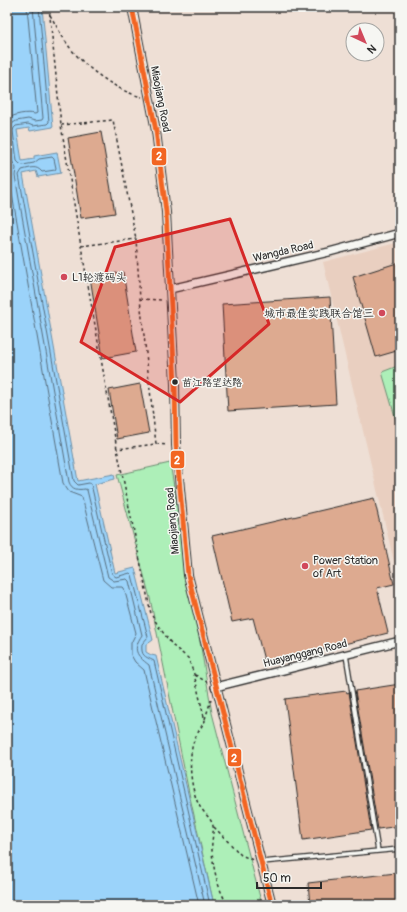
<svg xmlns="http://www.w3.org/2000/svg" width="407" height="912" font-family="Pangolin,'LXGW WenKai TC',sans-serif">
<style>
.built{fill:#e9cfc0}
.green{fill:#adefb8;stroke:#6c8d72}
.water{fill:#9bd3fa;stroke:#6e90a7}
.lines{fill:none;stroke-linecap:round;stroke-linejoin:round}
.shore{stroke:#586e7e;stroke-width:1}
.building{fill:#ddaa90;stroke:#2b2b2b}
.service-casing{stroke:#2b2b2b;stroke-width:6}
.minor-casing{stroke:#2b2b2b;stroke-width:10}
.path{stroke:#2b2b2b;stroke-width:1.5;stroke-dasharray:3 3;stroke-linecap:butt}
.service{stroke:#f6f6f2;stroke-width:3.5}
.minor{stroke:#f6f6f2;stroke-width:7}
.bus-1-casing{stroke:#f6f6f2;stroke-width:8}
.bus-1{stroke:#f26522;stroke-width:5}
.marked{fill:#d62828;fill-opacity:0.2;stroke:#d62828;stroke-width:3;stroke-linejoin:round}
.poi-dot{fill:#d1495b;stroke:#f6f6f2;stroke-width:1.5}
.bus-dot{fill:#2b2b2b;stroke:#f6f6f2;stroke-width:1.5}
.labels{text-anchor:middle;stroke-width:3;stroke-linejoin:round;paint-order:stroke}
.bus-label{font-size:10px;fill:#2b2b2b;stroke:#f6f6f2;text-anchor:start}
.street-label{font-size:11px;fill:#2b2b2b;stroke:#f6f6f2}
.poi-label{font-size:11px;fill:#2b2b2b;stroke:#f6f6f2;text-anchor:start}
.line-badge{stroke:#f6f6f2;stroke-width:1.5}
.badge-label{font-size:11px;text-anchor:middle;font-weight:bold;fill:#fff}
</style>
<rect width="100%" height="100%" fill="#eedfd5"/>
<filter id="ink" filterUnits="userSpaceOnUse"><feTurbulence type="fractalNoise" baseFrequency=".025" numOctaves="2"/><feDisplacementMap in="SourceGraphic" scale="8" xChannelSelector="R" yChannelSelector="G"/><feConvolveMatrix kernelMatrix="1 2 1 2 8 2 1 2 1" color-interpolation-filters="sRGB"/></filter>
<g filter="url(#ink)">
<path class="built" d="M400 242V587L323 262Z"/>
<path class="green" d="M400 365V430H399L382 372Z
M170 463 212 713 262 905H214L189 793 150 598 117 475Z"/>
<path class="water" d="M7 7H42L53 127 30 131 29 128 17 130 22 161 34 159V156L57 152 61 173 38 177 36 171 23 174 78 481 114 474 115 479 95 484 115 573 135 568 153 640 146 645V652L151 655 156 656 214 905H7Z"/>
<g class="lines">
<path class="shore" d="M33 7 43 118 42 120 35 121 28 119 16 121 9 126 8 132 12 161 16 168 15 176 69 482C72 490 78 490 85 489L87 490 108 577 114 581 127 579 129 581 142 635C132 650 136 655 149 665L205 905
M39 7 49 122 47 124 33 126 28 124 16 126 14 128 13 131 17 161 20 164 23 165 34 163 39 159 52 157 54 159 56 168 55 170 42 172C36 165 31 168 22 170L19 175 74 481 78 485 89 483 91 484 112 574 116 577 130 573 132 575 148 637 142 644C141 656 144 656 154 661L210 905
M7 119C15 114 26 112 35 114L37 113 27 7
M7 164 9 169V177L63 483 69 492 82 497 103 580 111 587H123L124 588 136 633 131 643V655L135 662 144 670 199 905"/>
</g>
<path class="building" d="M101 132 115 213 81 218 68 138Z
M400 262V350L376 357 353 277Z
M123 272 136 352 103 358 90 277Z
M330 297 336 404 228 411 222 304Z
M140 384 149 433 117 439 109 390Z
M374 498 394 584 377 588 388 633 265 664 253 618 232 622 212 536Z
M400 684V826L378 829 355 691Z
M346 691 347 693 349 692 371 830 303 840 285 699Z
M396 873 399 905H310L308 883Z"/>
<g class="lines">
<defs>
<path id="service" d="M346 655 378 851
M262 862 400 849"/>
<path id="minor" d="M132 7 156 131 166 212 175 384 176 445 188 575 272 905
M170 289 329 252 400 233
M215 687 400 641"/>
</defs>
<use href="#service" class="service-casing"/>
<use href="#minor" class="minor-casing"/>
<path class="path" d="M49 7 61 125 81 246 117 449 151 614 159 627 173 646 188 658 194 674 205 721C201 727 197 734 194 740 188 758 190 786 198 803 201 811 211 817 213 826 214 833 211 842 212 850 213 868 218 890 228 905
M50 15C56 25 61 35 68 45 83 66 116 91 142 97
M61 125 113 120 136 239
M81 246 136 239 140 299 156 444 117 449
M140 299 163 300
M156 444 168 445
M195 675 207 682
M205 719 211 700
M214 827 241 855 253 860"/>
<use href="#service" class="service"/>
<use href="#minor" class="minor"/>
<defs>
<path id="bus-1" d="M132 7 156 131 166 212 175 384 176 445 188 575 272 905"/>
</defs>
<use href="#bus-1" class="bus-1-casing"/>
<use href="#bus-1" class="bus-1"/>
</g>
</g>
<path class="marked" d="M230 219 269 324 180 402 81 342 115 247Z"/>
<g class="poi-dot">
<circle cx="64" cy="277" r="4"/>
<circle cx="382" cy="313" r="4"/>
<circle cx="305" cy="566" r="4"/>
</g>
<circle class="bus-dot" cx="175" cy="382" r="3.5"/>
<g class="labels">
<g class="bus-label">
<text x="182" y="386">苗江路望达路</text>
</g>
<g class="street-label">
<text transform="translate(161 99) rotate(79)" y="4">Miaojiang Road</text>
<text transform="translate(283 251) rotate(-13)" y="4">Wangda Road</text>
<text transform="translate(172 521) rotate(-95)" y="4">Miaojiang Road</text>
<text transform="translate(305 653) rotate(-14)" y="4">Huayanggang Road</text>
</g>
<g class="poi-label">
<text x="72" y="281">L1轮渡码头</text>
<text x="374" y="317" text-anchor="end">城市最佳实践联合馆三</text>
<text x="313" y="564">Power Station<tspan x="313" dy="13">of Art</tspan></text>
</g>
</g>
<g class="line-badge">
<rect x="151" y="147" width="16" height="19" rx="4" fill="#f26522"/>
<rect x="170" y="450" width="15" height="19" rx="4" fill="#f26522"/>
<rect x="227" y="748" width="15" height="19" rx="4" fill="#f26522"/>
</g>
<g class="badge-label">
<text x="159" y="160">2</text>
<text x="177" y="464">2</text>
<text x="234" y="762">2</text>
</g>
<rect width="407" height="912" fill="none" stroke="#f6f6f2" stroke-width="24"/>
<rect x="12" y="12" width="383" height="888" fill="none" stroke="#2b2b2b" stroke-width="1.5" filter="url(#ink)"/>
<g transform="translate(365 42) rotate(136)"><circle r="19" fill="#f6f6f2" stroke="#a5a5a2"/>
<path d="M0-3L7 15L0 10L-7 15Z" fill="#d1495b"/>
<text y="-6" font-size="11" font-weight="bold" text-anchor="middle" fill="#2b2b2b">N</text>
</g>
<path d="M257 882v6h64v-6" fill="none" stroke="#2b2b2b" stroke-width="2"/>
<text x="263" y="882" font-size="12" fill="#2b2b2b" stroke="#f6f6f2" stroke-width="3" paint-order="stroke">50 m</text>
</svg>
